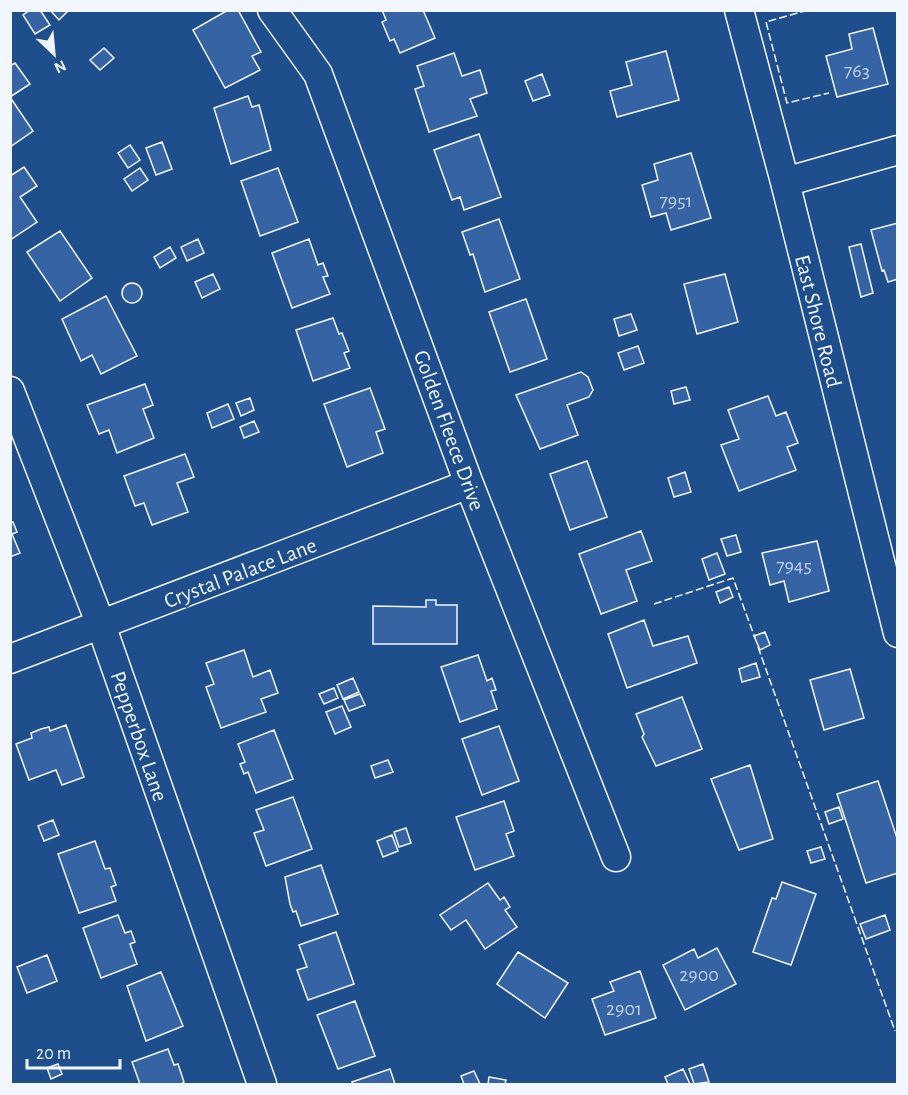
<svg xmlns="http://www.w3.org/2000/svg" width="908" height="1095" font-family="'Alegreya Sans',sans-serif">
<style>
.building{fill:#3563a3;stroke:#f2f6ff;stroke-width:1.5}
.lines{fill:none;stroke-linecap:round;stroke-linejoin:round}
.minor-casing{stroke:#f2f6ff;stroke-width:31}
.minor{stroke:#1f4e8c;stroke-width:28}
.fence{stroke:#f2f6ff;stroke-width:1.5;stroke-dasharray:8 3;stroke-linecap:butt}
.labels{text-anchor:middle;stroke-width:4.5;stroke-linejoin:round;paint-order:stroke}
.number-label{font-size:20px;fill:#c3d1e8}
.street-label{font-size:22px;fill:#f2f6ff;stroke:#1f4e8c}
</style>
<rect width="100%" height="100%" fill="#1f4e8c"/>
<path class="building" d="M30 10H40L50 25 35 34 23 15Z
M50 10H69L59 20Z
M228 10H238L261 52 252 56 260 70 225 88 193 30Z
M382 10H423L435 38 400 53 394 39 390 41 382 22 386 20Z
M873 28 888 84 837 97 826 56 852 49 849 34Z
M104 48 114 58 100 70 90 60Z
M666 51 679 100 617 117 610 91 632 85 626 62Z
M454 53 462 76 480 70 487 93 470 99 477 116 429 132 415 89 424 86 417 66Z
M15 63 30 84 10 97V66Z
M542 74 550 95 533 101 525 81Z
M248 96 252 107 259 105 271 150 231 164 214 108Z
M10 97 33 131 10 147Z
M479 134 501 197 464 210 460 197 452 200 434 150Z
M162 142 172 169 156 175 146 148Z
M130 145 140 160 128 168 118 153Z
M691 153 711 218 671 230 666 213 651 217 642 185 658 180 654 164Z
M24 167 37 186 20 197 37 222 10 240V176Z
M140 168 148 180 132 191 124 179Z
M278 168 298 222 260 236 241 181Z
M499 219 520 279 485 292 473 254 470 255 462 232Z
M898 223V279L888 282 884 270 882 271 871 230Z
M60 231 92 278 60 301 27 252Z
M198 239 204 253 187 261 181 247Z
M309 239 318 265 323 263 328 276 323 277 330 294 292 308 272 253Z
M861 244 873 293 861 297 849 247Z
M170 247 176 258 160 268 154 257Z
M213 274 220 289 202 298 195 282Z
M725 274 738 322 697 334 684 284Z
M122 293a10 10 0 1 1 20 0a10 10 0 1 1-20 0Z
M106 296 137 356 101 374 92 355 81 361 62 319Z
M526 299 547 359 510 372 489 312Z
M631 314 637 330 619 336 614 319Z
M333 318 339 334 342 333 349 351 344 353 350 368 313 381 296 330Z
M638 346 644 363 624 370 618 353Z
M581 372 588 377 593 390 589 397 567 405 578 435 540 449 516 395Z
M145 384 153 405 143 409 154 438 117 453 109 430 99 434 87 405Z
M686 387 690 400 674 404 671 391Z
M370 388 385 429 376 432 383 453 347 467 324 404Z
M768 396 776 416 786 412 798 443 787 447 796 470 739 491 721 445 739 439 728 410Z
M250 398 254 410 241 416 236 403Z
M228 404 234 419 212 428 207 413Z
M254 421 259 432 244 438 240 427Z
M185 454 194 477 177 483 188 512 152 525 144 503 135 506 124 476Z
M587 461 607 517 570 530 550 474Z
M685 472 691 492 674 497 668 478Z
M13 522 17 532 12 534 20 553 10 557V523Z
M641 531 652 561 626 570 637 601 601 614 579 554Z
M736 535 741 552 727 556 721 539Z
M817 541 829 591 789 602 784 581 770 585 762 553Z
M717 553 725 574 709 580 702 559Z
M729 587 733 597 720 603 716 592Z
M426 600H436V605H457V644H373V606L426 607Z
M644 620 653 646 688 636 697 663 627 688 608 634Z
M765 632 770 645 760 650 754 636Z
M244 650 253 677 270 670 278 693 261 699 266 712 221 728 206 687 214 684 206 663Z
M478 655 487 681 492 678 496 690 491 691 497 709 460 722 441 667Z
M756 663 760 677 742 682 739 669Z
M850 669 864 718 824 730 810 680Z
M353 678 359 692 343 699 337 685Z
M334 688 338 698 324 704 319 694Z
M360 694 365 705 349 711 344 700Z
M682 697 702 749 656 766 642 737 644 734 636 714Z
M342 706 351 727 335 734 326 712Z
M66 725 84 777 62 785 56 770 29 780 16 744 32 738 31 733 41 729 49 727 50 731Z
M499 726 519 781 482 795 462 739Z
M274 730 293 779 256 793 248 772 244 774 240 764 245 762 238 744Z
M388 760 393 772 375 778 371 766Z
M750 765 773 839 739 850 711 779Z
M878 781 898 841V873L866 883 837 794Z
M293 797 312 849 266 866 254 833 264 830 256 810Z
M504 801 514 831 506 834 514 856 475 870 456 817Z
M839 807 843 819 829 824 825 812Z
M53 820 59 835 44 841 38 826Z
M406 828 411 843 399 847 394 832Z
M392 835 398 851 383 857 377 841Z
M95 841 105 869 110 868 116 885 111 887 116 901 79 913 58 854Z
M821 847 825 859 811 863 807 851Z
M321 865 338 914 301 926 296 911 293 912 290 904 285 877Z
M782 882 816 894 791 965 753 952 772 898 776 899Z
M488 883 500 900 504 897 510 907 505 910 517 927 485 949 466 920 451 930 440 915Z
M118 915 125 933 131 931 135 942 130 944 137 964 101 978 83 928Z
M885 915 890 930 866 939 860 924Z
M336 932 354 984 308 1000 297 970 307 967 299 945Z
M717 948 736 984 685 1010 663 965 694 949 698 958Z
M518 952 568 983 545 1018 497 984Z
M47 955 57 981 27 993 17 967Z
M640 971 656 1018 605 1035 592 999 614 991 610 982Z
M161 972 183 1026 146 1041 127 986Z
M355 1001 375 1056 338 1069 317 1015Z
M168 1049 174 1065 178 1064 184 1082 181 1084H140L132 1062Z
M58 1064 62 1074 51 1079 47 1068Z
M703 1064 709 1082 694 1084 689 1069Z
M390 1069 395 1084H353L352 1082Z
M683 1069 690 1084H668L665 1077Z
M474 1071 480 1084H464L461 1076Z
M489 1077 506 1080 505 1084H488Z"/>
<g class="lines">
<defs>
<path id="minor" d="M272 10 318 74 469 484 616 857
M739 10 785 182 898 633
M785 182 898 150
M10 391 101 625 262 1084
M10 659 469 484"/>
</defs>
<use href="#minor" class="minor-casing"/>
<use href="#minor" class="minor"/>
<path class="fence" d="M808 10 766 22 787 103 829 93
M654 604 733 578 755 638
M758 647 895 1031"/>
</g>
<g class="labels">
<g class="number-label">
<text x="857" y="77">763</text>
<text x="676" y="207">7951</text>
<text x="794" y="572">7945</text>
<text x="699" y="981">2900</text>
<text x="624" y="1015">2901</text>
</g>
<g class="street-label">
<text transform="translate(819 321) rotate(76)" y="8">East Shore Road</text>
<text transform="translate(450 430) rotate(70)" y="8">Golden Fleece Drive</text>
<text transform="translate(240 572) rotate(-21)" y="8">Crystal Palace Lane</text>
<text transform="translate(140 736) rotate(71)" y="8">Pepperbox Lane</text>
</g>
</g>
<rect width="908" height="1095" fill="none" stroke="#f2f6ff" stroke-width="24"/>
<g transform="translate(54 54) rotate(154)" stroke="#1f4e8c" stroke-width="4.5" paint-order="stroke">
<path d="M0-4.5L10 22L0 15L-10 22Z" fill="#f2f6ff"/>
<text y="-9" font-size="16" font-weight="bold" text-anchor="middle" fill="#f2f6ff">N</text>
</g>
<path d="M27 1059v9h93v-9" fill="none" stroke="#f2f6ff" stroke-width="3"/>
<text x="36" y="1059" font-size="18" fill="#f2f6ff" stroke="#1f4e8c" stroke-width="4.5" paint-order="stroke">20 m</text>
</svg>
